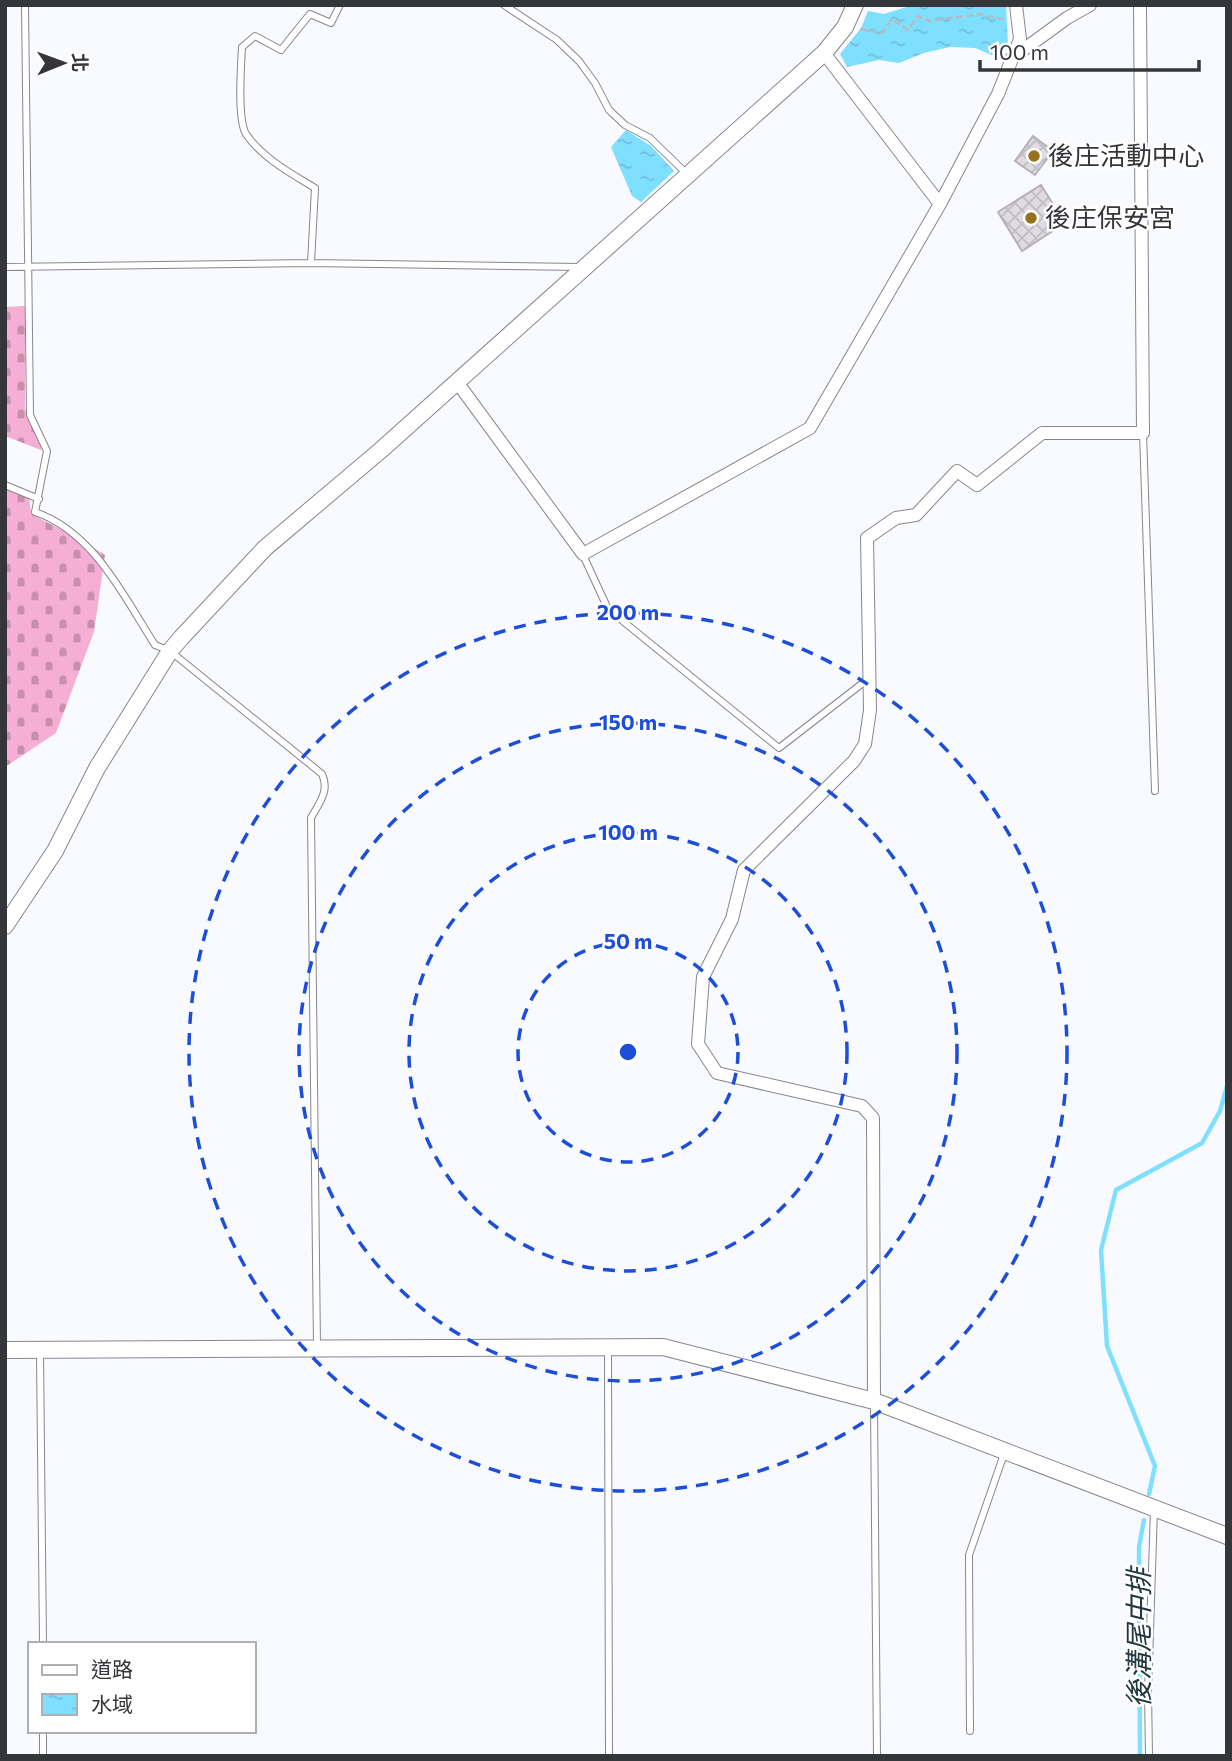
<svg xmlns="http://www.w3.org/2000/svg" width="1232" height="1761" font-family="Commissioner,'Noto Sans TC',sans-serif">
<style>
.cemetery{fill:url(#cemetery-stones)}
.water{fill:url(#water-ripples)}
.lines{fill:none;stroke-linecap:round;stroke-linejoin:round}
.stream{stroke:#7fdfff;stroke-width:4.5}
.building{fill:url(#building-cross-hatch);stroke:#b7b2b9;stroke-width:2}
.service-casing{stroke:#86868e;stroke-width:8}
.minor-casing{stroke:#86868e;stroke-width:14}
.tertiary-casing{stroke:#86868e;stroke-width:18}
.path{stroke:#b9babe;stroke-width:2.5;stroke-dasharray:7 3.5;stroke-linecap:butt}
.service{stroke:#fff;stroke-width:6}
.minor{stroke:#fff;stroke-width:12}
.tertiary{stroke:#fff;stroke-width:16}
.ring{fill:none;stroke:#1d4ed8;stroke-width:3.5;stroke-dasharray:12 9}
.poi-dot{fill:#99701d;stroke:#fff;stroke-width:2.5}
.labels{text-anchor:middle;stroke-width:5;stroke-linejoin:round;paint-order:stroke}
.poi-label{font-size:26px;fill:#353639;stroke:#fff;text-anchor:start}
.water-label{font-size:28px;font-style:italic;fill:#223840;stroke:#fff}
.centre{fill:#1d4ed8;stroke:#fff;stroke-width:3.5}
.ring-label{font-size:21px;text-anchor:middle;font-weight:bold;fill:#1d4ed8;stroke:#fff;stroke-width:5;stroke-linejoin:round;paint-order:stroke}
</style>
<defs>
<pattern id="cemetery-stones" width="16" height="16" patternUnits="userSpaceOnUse" patternTransform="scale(1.75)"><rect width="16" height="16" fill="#f6afd4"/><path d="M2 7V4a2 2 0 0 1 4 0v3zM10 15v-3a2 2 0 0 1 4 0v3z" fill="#c88fad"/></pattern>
<pattern id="water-ripples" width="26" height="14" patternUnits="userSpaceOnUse" patternTransform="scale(1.75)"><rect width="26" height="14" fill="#7fdfff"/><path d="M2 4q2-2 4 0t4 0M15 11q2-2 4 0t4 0" fill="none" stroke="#6ec0db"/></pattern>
<pattern id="building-cross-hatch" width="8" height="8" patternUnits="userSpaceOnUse" patternTransform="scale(1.75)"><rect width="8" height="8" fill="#e0dbe3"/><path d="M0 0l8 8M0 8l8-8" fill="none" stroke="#c1bdc4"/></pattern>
</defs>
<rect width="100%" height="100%" fill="#f9faff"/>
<path class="cemetery" d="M25 306V409L42 439 41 450 5 436V307Z
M5 486 29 495 31 514 78 538 105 555 94 632 56 733 5 767Z"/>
<path class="water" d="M913 5H1006L1008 43 1001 59 975 48 950 47 924 53 899 63 879 60 847 67 840 54 861 28 868 11 884 14Z
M626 130 651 146 674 171 641 202 632 196 611 147Z"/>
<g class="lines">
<path class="stream" d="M1149 1494 1155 1466 1107 1346 1101 1250 1116 1190 1202 1143 1220 1111 1227 1086
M1140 1756 1139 1547 1144 1520"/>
</g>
<path class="building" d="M1033 136 1053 151 1035 175 1015 161Z
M1041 185 1065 223 1022 251 998 212Z"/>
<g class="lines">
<defs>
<path id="service" d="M25 5 30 415 47 451 35 512C94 532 124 597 155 645L170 651 322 774C330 791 319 803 311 818L317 1347
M504 5 557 40 579 61 595 83 609 110 625 125 650 138 687 174
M311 263 315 188C292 174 262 158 246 134 237 119 241 66 242 47L255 36 281 50 310 14 331 23 340 5
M5 267 311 263 580 267
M1143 433 1155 791
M5 485 39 499
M583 555 608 609 779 748 868 679
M608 1349 609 1756
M40 1352 43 1644
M874 1404 877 1756
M43 1731V1756
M970 1731 969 1555 1004 1454
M1149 1756 1148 1692 1154 1509"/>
<path id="minor" d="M1012 58 1067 18 1090 5
M940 204 998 94 1020 39 1016 5
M457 382 583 554 810 428 940 204 824 53
M874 1401 873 1118 862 1106 717 1073 698 1044 703 977 732 919 744 870 854 761 865 744 870 710 867 538 896 518 916 515 957 471 977 485 1042 433H1143L1140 5"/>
<path id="tertiary" d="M5 926 55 851 97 768 170 651 181 638 265 548 381 450 824 53 845 27 855 5
M5 1350 663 1347 874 1401 1227 1536"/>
</defs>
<use href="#service" class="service-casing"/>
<use href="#minor" class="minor-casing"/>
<use href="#tertiary" class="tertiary-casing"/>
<path class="path" d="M860 29 882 33 892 19 908 30 918 16 929 21 980 14 1005 20"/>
<use href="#service" class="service"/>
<use href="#minor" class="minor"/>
<use href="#tertiary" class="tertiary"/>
</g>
<g class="ring">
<circle cx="628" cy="1052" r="110"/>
<circle cx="628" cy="1052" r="219"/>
<circle cx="628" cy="1052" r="329"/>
<circle cx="628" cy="1052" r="439"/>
</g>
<g class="poi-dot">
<circle cx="1034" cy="156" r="7"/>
<circle cx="1031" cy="218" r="7"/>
</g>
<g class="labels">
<g class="poi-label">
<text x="1048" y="165">後庄活動中心</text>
<text x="1045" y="227">後庄保安宮</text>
</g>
<g class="water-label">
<text transform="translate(1139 1638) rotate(-90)" y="10">後溝尾中排</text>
</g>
</g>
<circle cx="628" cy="1052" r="10" class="centre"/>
<g class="ring-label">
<text x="628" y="620">200 m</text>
<text x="628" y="730">150 m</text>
<text x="628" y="840">100 m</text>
<text x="628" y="949">50 m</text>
</g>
<rect width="1232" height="1761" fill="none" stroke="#353639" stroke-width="14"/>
<rect x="28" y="1642" width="228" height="91" fill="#ffffff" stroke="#aeafb0" stroke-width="2"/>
<rect x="42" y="1665" width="35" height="10" fill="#ffffff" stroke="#aeafb0" stroke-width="2"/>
<text x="91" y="1677" font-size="21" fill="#353639">道路</text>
<rect x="42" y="1694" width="35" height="21" fill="url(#water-ripples)" stroke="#aeafb0" stroke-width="2"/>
<text x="91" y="1712" font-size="21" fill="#353639">水域</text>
<g transform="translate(63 63) rotate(89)" stroke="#ffffff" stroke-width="5" paint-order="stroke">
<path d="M0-5L12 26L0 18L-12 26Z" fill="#353639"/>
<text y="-10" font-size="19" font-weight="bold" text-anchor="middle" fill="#353639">北</text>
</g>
<path d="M980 60v10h219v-10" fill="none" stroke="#353639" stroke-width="3.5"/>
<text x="990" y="60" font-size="21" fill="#353639" stroke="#ffffff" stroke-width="5" paint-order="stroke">100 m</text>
</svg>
